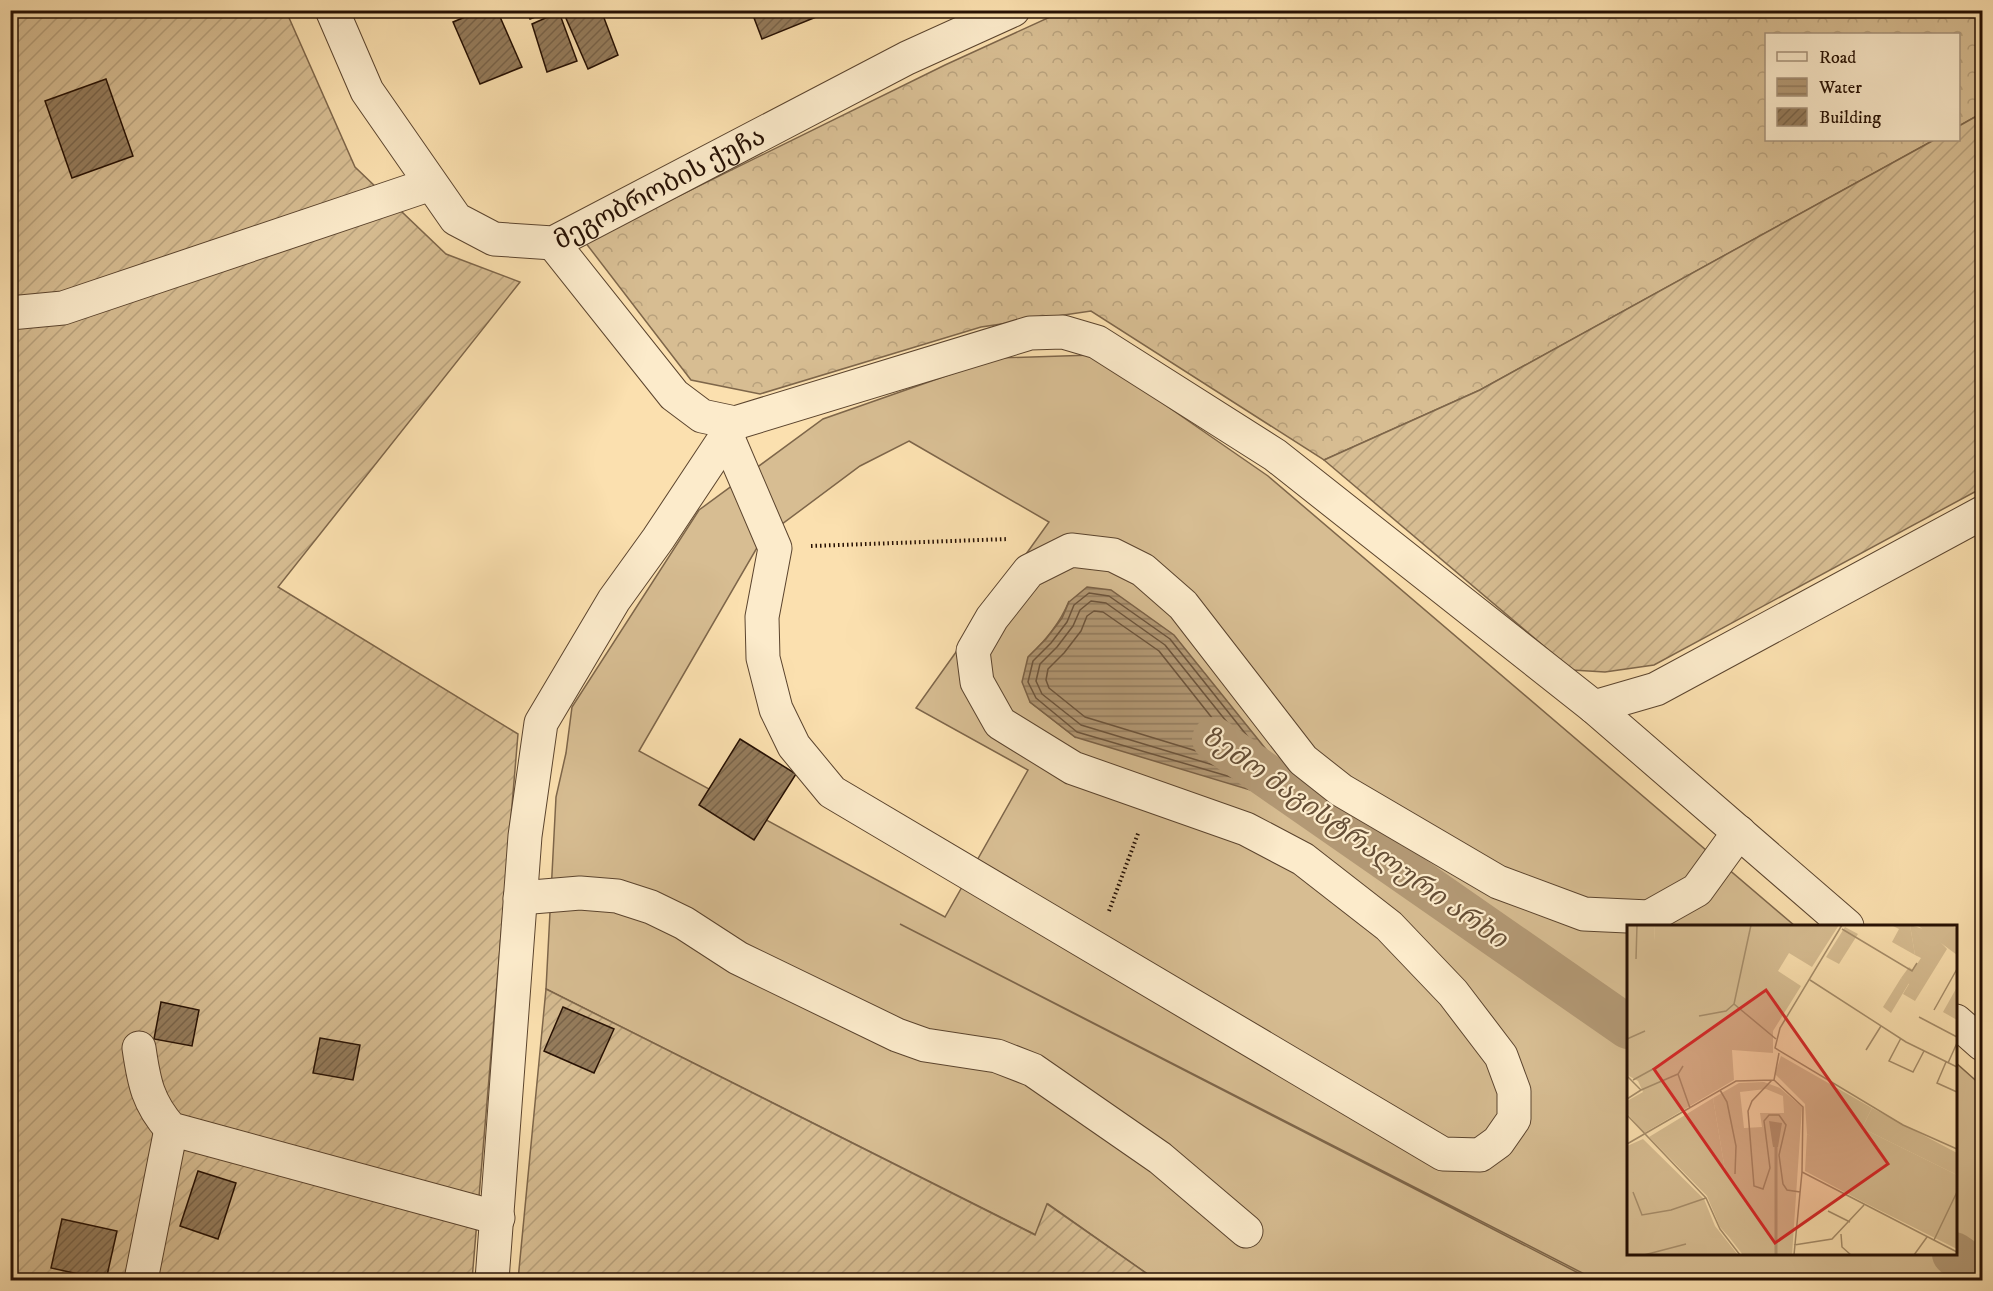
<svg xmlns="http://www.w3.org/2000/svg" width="1993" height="1291" font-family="'IM FELL DW Pica','Noto Serif Georgian',serif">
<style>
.grass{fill:#d7bd92;stroke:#7e664a;stroke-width:1.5;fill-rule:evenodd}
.forest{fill:url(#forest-crowns);stroke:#7e664a;stroke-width:1.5}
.garden{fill:url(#garden-furrows);stroke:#7e664a;stroke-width:1.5}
.water{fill:url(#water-rules);stroke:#7b6247;stroke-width:1.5}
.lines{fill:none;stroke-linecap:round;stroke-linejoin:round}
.shore{stroke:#6c543c;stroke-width:1.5}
.canal{stroke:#b39975;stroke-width:44}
.building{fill:url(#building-hatch);stroke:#261003;stroke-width:1.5}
.minor-casing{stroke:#5b442e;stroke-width:35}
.path{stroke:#261003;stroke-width:4;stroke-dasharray:1.5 3;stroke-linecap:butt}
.minor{stroke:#fcebcb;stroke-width:33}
.labels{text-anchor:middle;stroke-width:4.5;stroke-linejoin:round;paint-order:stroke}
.street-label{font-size:26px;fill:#261003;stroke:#fcebcb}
.water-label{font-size:27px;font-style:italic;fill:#654e36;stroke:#fcebcb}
.inset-river{fill:none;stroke:#b39975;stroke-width:3}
.inset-road{fill:none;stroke:#a68d6a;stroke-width:1.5}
.view{fill:#d62828;fill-opacity:0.15;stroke:#d62828;stroke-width:3}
.inset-edge{fill:none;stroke:#261003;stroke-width:3}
</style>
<defs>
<pattern id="forest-crowns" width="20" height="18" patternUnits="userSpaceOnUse" patternTransform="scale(1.5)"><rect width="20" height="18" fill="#d7bd92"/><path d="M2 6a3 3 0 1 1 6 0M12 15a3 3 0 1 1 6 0" fill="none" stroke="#b8a17c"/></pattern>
<pattern id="garden-furrows" width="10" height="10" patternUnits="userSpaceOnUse" patternTransform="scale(1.5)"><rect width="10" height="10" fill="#d7bd92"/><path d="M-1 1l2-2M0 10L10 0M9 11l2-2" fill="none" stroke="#b8a17c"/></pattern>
<pattern id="water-rules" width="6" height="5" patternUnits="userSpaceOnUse" patternTransform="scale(1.5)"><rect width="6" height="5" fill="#b39975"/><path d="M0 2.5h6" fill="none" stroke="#917b5e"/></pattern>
<pattern id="building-hatch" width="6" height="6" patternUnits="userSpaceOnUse" patternTransform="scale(1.5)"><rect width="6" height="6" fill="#957c5c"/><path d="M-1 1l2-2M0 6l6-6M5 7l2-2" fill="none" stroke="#79644a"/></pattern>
</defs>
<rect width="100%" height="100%" fill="#fbe0af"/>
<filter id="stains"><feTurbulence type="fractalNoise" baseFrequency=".00333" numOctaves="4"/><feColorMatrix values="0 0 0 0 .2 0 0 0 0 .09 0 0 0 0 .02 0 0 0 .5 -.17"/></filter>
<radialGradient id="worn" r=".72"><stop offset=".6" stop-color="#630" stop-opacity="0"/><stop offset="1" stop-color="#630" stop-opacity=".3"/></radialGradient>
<path class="grass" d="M1093 355 1268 476 1795 926H1628V1254H1956V1063L1982 1086V1280H1596L900 924 1592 1280H1156L1048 1204 1036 1235 546 989 556 797 566 753 572 707 699 510 823 419 997 358ZM909 441 1049 522 916 708 1028 770 945 917 639 751 762 539 860 466ZM1069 601 1075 737 1030 702 1028 658C1045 640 1060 624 1069 601Z"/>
<path class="forest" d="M1063 11H1982V113L1959 126 1958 34H1766V140H1934L1480 390 1324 460 1091 311 981 327 760 394 691 380 585 242 945 65Z"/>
<path class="garden" d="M10 11H286L355 167 446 254 520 282 278 587 518 734 472 1280H11Z
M1982 113V488L1654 665 1605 672 1572 670 1324 460 1480 390 1934 140H1958L1959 126Z
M546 989 1035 1235 1047 1204 1156 1280H518Z"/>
<path class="water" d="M1087 587 1111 590 1174 635 1273 758 1250 790 1075 737 1030 702 1022 682 1028 657 1046 639 1062 618 1069 602Z"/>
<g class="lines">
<path class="shore" d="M1089 593 1109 596 1170 639 1264 757 1248 782 1077 732 1036 698 1028 682 1033 661 1051 643 1067 622 1074 605Z
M1091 601 1106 603 1165 645 1255 757V760L1246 773 1243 774 1081 725 1042 694 1036 681 1040 664 1057 647 1073 626 1080 610Z
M1094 611 1103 612 1159 651 1243 757 1242 763 1239 764 1085 717 1049 688 1046 680 1048 669 1064 653 1081 631 1087 616Z"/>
<path class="canal" d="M1214 739 1628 1027
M1954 1254 1982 1273"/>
</g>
<path class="building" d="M482 10H497L522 67 480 84 453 22Z
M526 10H554L530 19Z
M575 10H601L618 55 588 69 565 16Z
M751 10H825L826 13 762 39Z
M559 12 577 61 547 72 532 24Z
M106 79 133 156 72 178 45 101Z
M740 739 796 774 754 840 699 805Z
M161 1002 199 1010 192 1046 154 1039Z
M563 1007 614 1029 594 1073 544 1051Z
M320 1038 360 1045 353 1080 313 1073Z
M198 1171 236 1183 218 1239 180 1226Z
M62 1219 117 1231 106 1280 51 1268Z"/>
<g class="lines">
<defs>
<g id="minor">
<path id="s1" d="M332 10 367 91 456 219 494 239 553 243 907 58 1013 10"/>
<path d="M553 243 674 395 702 416 735 423 1030 333 1063 332 1097 342 1275 455 1594 707 1656 689 1982 513"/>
<path d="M10 313 63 308 431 184"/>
<path d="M727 436 775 548 762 617 763 658 776 709 794 746 832 792 1443 1154 1480 1155 1498 1142 1514 1119V1091L1501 1056 1453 993 1389 926 1303 859 1246 829 1073 768 1000 723 977 682 973 651 992 618 1029 571 1071 550 1113 555 1143 570 1183 605 1303 760 1341 790 1498 882 1584 914 1649 917 1697 890 1739 832"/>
<path d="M1594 707 1847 926"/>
<path d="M520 898 580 893 617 896 651 907 684 923 738 958 897 1035 925 1045 997 1056 1033 1070 1160 1158 1246 1231"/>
<path d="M1956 1021 1982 1044"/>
<path d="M139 1048C144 1083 148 1103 171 1129L498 1218"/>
<path d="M141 1280 171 1129"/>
<path d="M492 1280 525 836 541 723 614 600 658 539 735 423"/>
</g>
</defs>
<use href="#minor" class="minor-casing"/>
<path class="path" d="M811 546 1008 539
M1109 911 1139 831"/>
<use href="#minor" class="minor"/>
</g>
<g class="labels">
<g class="street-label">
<text dy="9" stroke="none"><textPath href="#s1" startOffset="466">მეგობრობის ქუჩა</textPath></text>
</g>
<g class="water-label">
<text transform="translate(1355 837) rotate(35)" y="9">ზემო მაგისტრალური არხი</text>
</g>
</g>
<g transform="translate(1627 925)">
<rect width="330" height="330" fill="#fbe0af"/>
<path d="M0 0H28L27 17 11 34H0ZM137 157 153 163 175 182 165 330H116L102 312 111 262 98 245 86 173 112 158ZM139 164 156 171 157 188H133L135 202 117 203 113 167Z" fill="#d7bd92" fill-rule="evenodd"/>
<path d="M264 0H283L288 30 265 17 272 4ZM290 0H325L330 4V30ZM218 2 231 9 212 39 199 32ZM274 53 282 58 264 88 256 82ZM154 131 245 183 235 203 330 250V324L236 277 195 218 180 209 178 179 148 149Z" fill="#d7bd92"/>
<path d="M28 0H212L185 42 162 28 151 46 174 61 146 106V128L105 125 107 155 17 208 0 188V176L16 167 11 156 0 150V34H11L12 17 27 16ZM283 0 303 6 320 24 288 76 276 69 282 59 274 53 282 42 286 45 294 33 288 30ZM330 62V95L316 87ZM86 173 98 245 111 262 119 303 102 312 93 302 80 271 22 212ZM245 183 330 228V250L235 203ZM180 209 252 246 236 277 178 246ZM16 214 77 274 88 301 111 330H0V221Z" fill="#d7bd92"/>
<path d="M142 196 155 198 151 222H146Z" fill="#b39975"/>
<path class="inset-river" d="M149 217V330"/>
<path class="inset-road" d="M124 0 107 79 149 114M215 0 153 103 148 123 276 200 330 224M215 4 285 46 290 38M9 34 10 0M183 55 279 117 330 142M307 85 330 44M72 91 99 86 107 79M292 92 330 112M274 113 262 136 286 147 297 126M0 114 18 106M239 125 254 101M152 128 147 155 176 182 175 247 330 327M319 137 310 158 330 167M321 138 330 118M56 141 51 149 63 183M0 151 14 165 0 174M6 155 26 144M145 155 125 176 121 186 127 261 136 264 143 243 137 196 142 190H152L159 200 152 230 156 259 160 265 173 267M14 165 51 149M93 165 100 177 109 221 108 249M0 190 79 273 93 304 113 330M0 219 109 156 147 155M6 267 15 290 44 285 79 273M201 286 223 297M214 309 215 322 224 330M307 315 330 267M167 320 205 314 237 280M17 330 59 319M167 330 175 247M287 330 300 312"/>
<path class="view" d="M139 65 261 239 148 318 27 144Z"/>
<rect width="330" height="330" class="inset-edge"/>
</g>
<rect width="1993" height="1291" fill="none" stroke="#fbe0af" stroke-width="36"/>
<rect x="12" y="12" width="1969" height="1267" fill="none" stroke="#261003" stroke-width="3"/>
<rect x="18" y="18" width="1957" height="1255" fill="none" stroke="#261003" stroke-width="1.5"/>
<rect x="1765" y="33" width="195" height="108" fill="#fcebcb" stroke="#a6937b" stroke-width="1.5"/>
<rect x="1777" y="52" width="30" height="9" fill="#fcebcb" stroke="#a6937b" stroke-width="1.5"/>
<text x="1819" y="63" font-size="18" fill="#261003">Road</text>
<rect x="1777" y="78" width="30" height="18" fill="url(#water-rules)" stroke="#a6937b" stroke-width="1.5"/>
<text x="1819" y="93" font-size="18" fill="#261003">Water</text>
<rect x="1777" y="108" width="30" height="18" fill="url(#building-hatch)" stroke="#a6937b" stroke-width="1.5"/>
<text x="1819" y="123" font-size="18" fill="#261003">Building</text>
<rect width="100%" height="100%" filter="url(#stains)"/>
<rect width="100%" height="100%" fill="url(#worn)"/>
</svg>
